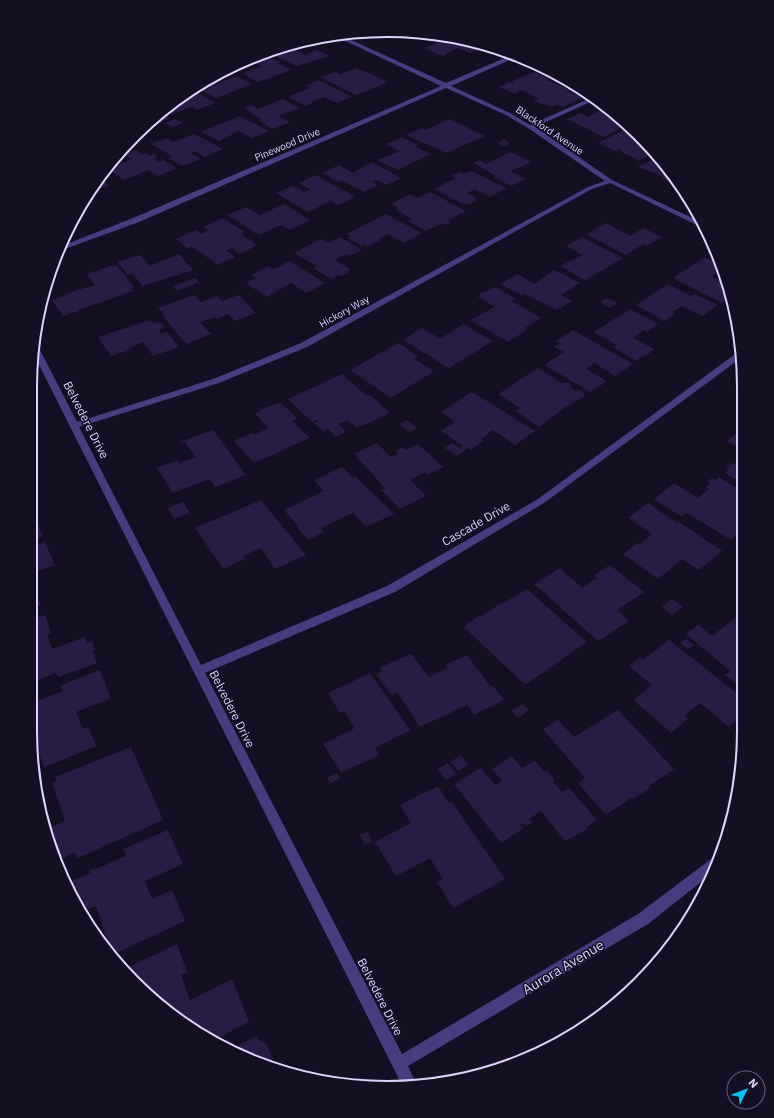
<svg xmlns="http://www.w3.org/2000/svg" width="774" height="1118" font-family="'IBM Plex Sans',sans-serif">
<style>
.building{fill:#291c43}
.lines{fill:none;stroke-linecap:round;stroke-linejoin:round}
.minor{fill:#473c80;fill-rule:evenodd}
.labels{text-anchor:middle;stroke-width:3;stroke-linejoin:round;paint-order:stroke}
.far-street-label{font-size:10px;fill:#ddd3fd;stroke:#150f23}
.street-label{font-size:12px;fill:#ddd3fd;stroke:#150f23}
.near-street-label{font-size:14px;fill:#ddd3fd;stroke:#150f23}
.rim{fill:none;stroke:#ddd3fd;stroke-width:2}
</style>
<rect width="100%" height="100%" fill="#150f23"/>
<path class="building" d="M396 31 446 36 431 42 415 34 403 39 390 34Z
M453 37 463 39 484 48 470 53 457 48 443 56 424 48Z
M290 47 305 55 317 50 330 56 297 66 271 54Z
M267 56 280 62 277 63 291 70 258 82 242 73 261 67 262 66 251 61Z
M357 68 388 82 356 95 320 77 335 72 343 76H344L341 74Z
M545 69 563 78 562 79 541 71Z
M534 72 549 79 547 80 570 90 567 91 583 97 563 107 557 105 552 107 534 101 539 99 522 90 515 94 499 87 509 82 514 84 515 83 511 82Z
M236 76 252 84 216 98 195 87 209 79 217 84Z
M318 80 352 97 337 103 323 97 306 106 288 97 310 88 305 86Z
M191 89 215 103 197 110 192 107 172 114 164 110Z
M283 99 300 108 278 116 290 122 273 129 259 121 262 120 244 108 252 105 258 109Z
M601 103 627 124 604 137 567 119 580 113 589 117 602 109H605L597 105Z
M161 113 170 118 141 130V129Z
M240 116 269 131 252 138 239 131 219 141 201 132Z
M175 119 183 123 172 127 165 123Z
M449 119 485 136 446 153 406 135 422 128 426 130Z
M630 127 640 135 652 153 640 161 621 152 623 151 618 149 616 151 598 143Z
M194 134 223 149 205 157 195 151 191 153 201 159 182 166 168 158 172 156 151 144 167 138 173 142Z
M402 137 418 145 415 146 431 154 398 170 377 160 400 151 386 144Z
M504 139 510 143 504 146 497 143Z
M135 150 143 155 146 153 150 156 154 154 158 157 154 159 160 162 163 160 177 168 158 176 148 170 124 180 108 169 113 163 117 165 132 159 124 155Z
M510 152 532 162 510 171 526 179 511 186 493 177 496 176 473 163 479 160 486 164Z
M656 158 675 185 661 178 664 177 638 167Z
M371 162 401 178 386 185 376 180 372 182 378 185 364 192 341 180 338 182 322 173 339 165 353 173Z
M471 171 506 188 490 197 475 189 467 193 475 197 476 201 470 204H463L434 189 456 178 452 176 460 172 464 174Z
M316 175 330 183 355 197 338 205 331 201 308 212 276 193 293 186 305 192 311 190 299 183Z
M101 179 110 186 91 191 98 183Z
M430 192 466 211 447 221 451 222 446 225 443 223 426 231 408 221 412 219 395 209 399 208 391 204 410 194 418 198Z
M86 198 92 203 79 208 82 203Z
M284 204 310 220 290 230 281 225 259 235 227 215 246 207 260 215Z
M386 214 422 233 404 243 388 234 378 239 380 240 368 247 364 244 361 246 347 237 350 236 346 234Z
M222 218 245 232 241 234 257 245 240 254 232 248 226 251 235 257 218 265 193 247 187 248 176 239 196 230 202 234 208 230 203 227Z
M606 223 630 236 643 228 662 237 647 246 643 244 626 255 586 234Z
M340 237 362 250 349 256 346 254 335 260 351 270 341 276 339 275 331 279 313 268 317 266 294 253 321 239 328 243Z
M582 237 599 246 623 258 585 280 560 266 583 255 566 246Z
M179 254 193 270 143 286 132 273 128 275 117 262 140 255 150 266Z
M705 257 719 264 721 270 712 276 725 283 730 297 722 303 673 278Z
M290 261 325 283 306 293 291 283 267 297 246 283 256 278 251 275 269 266 274 269Z
M111 266 113 267 117 266 134 287 131 288 133 291 78 310 79 311 63 316 52 300 65 296 64 294 95 285 87 274Z
M554 270 580 283 561 295 572 301 557 310 524 294 521 295 500 284 517 274 535 284Z
M196 278 199 282 177 291 172 286Z
M668 284 691 296 694 294 718 305 702 316 682 306 672 312 675 314 665 321 636 305Z
M495 287 515 298 512 301 541 318 525 328 527 330 508 342 470 320 495 307 478 297 481 295 479 294Z
M194 295 201 302 217 296 222 301 239 295 256 313 235 321 228 314 217 319 214 317 200 322 211 334 186 344 162 315 164 314 158 308Z
M607 298 617 303 610 308 600 302Z
M630 309 658 324 647 332 644 330 633 338 654 349 646 356 645 355 637 361 613 347 617 345 594 332Z
M150 320 154 324 160 322 165 327 159 330 161 334 167 332 179 347 153 356 143 342 128 348 130 350 111 356 98 337Z
M463 324 493 341 449 368 403 340 422 328 440 339Z
M573 330 633 364 615 376 594 363 586 369 607 381 591 392 544 365 564 352 554 347 560 343 556 341Z
M398 343 418 356 414 359 434 371 391 398 350 370Z
M538 368 562 383 566 382 572 385 570 387 576 391 578 389 585 393 583 395 585 396 564 408 539 427 516 411 520 408 498 394Z
M342 374 367 396 370 395 390 413 357 428 348 420 338 424 346 432 336 437 328 429 323 431 314 423 319 421 317 420 312 422 288 399Z
M471 392 487 401 535 431 515 445 493 430 481 439 484 440 470 450 468 448 457 456 445 448 452 443 460 448 463 446 441 431 455 422 441 412Z
M280 402 297 418 292 421 310 438 254 463 234 441 252 433 254 435 269 428 255 414 261 411 259 410Z
M407 420 417 428 409 432 399 424Z
M744 428V451L727 441Z
M213 430 246 475 215 487 210 479 173 493 157 468 178 460 179 463 196 457 185 442 181 443 180 442Z
M377 443 391 457 398 454 396 451 403 447 406 450 418 444 443 467 427 475 425 472 410 480 426 496 400 509 381 490 385 488 354 454Z
M744 460V484L725 473 729 469 726 468 732 463 734 464 738 461 741 463Z
M342 467 352 477 355 476 394 514 366 527 353 513 321 528 324 532 308 540 297 528 299 527 284 510 324 491 314 480Z
M719 477 744 492V506L740 510 744 512V529L731 540 687 513 682 517 654 499 674 483 698 498 709 489 706 487 710 484 707 482 712 478 715 480Z
M261 500 306 555 275 569 261 548 243 556 245 559 223 569 195 528Z
M183 502 190 513 174 519 168 508Z
M648 503 677 523 679 522 722 551 699 570 682 559 658 579 623 554 637 543 640 544 652 534 628 518Z
M34 515 43 536 30 541V517Z
M45 542 55 565 30 574V548Z
M610 565 644 592 617 610 629 621 598 641 534 584 560 568 582 588 597 578 594 575Z
M34 588 41 605 30 609V589Z
M527 589 587 642 525 685 464 627 467 626 466 624 479 616 481 617 502 602 504 603Z
M672 599 683 607 672 615 662 607Z
M744 611V690L725 675 730 671 686 634 698 625 712 636Z
M45 615 51 633 47 634 52 649 85 637 87 643 92 641 95 650 92 651 97 663 58 677 56 673 30 683V620Z
M686 639 694 645 688 649 680 643Z
M669 640 744 699V714L729 727 700 703 685 715 688 719 671 733 633 700 652 685 629 666 640 657 643 660Z
M411 654 429 677 448 668 445 665 467 655 491 687 493 686 504 700 474 715 467 705 420 727 397 692 391 695 376 674 382 671 379 668Z
M100 670 111 698 76 712 83 729 88 727 96 746 44 767 30 730V704L63 691 60 686Z
M370 673 410 730 375 748 379 755 341 773 323 744 355 728 344 711 340 713 328 693Z
M523 704 529 710 518 718 511 711Z
M618 710 674 769 649 786 650 788 633 799 632 797 606 815 578 783 585 778 543 729 558 720 574 737Z
M131 747 163 820 78 858 75 852 59 860 45 830 65 821 52 783 57 781 55 777Z
M461 755 468 765 458 771 450 762Z
M512 756 522 768 535 761 544 772 547 770 555 780 553 782 562 792 569 788 597 820 586 828 588 829 565 841 541 811 529 819 532 823 526 826 523 823 520 824 524 828 501 843 454 784 481 768 495 785 502 781 492 769Z
M448 763 456 774 446 780 438 769Z
M337 773 340 778 331 783 327 778Z
M438 786 449 803 452 802 505 879 453 908 437 882 443 879 430 858 396 876 375 842 411 823 400 805Z
M168 830 183 864 145 881 152 899 172 890 185 921 112 955 96 906 82 912 69 882 90 873 89 870 96 868V869L126 856 123 849Z
M368 832 372 842 365 845 360 835Z
M177 944 187 972 181 975 190 1000 232 979 249 1022 216 1039 152 1000 125 969Z
M257 1036 259 1040 266 1043 273 1061 271 1066 250 1061 231 1049Z"/>
<g class="lines">
<path class="minor" d="M333 35H340L446 83 514 54 519 56 451 86 510 113 530 125 593 97 597 99 535 127 612 180 703 223 707 230 610 183 592 189 307 347 219 383 79 427 201 665 387 586 538 499 738 352H741V358L544 503 395 592 205 673 402 1054 638 914 715 856 721 855 715 871 648 924 408 1066 416 1083H401L33 353 34 344 38 346 77 422 213 379 301 343 588 187 605 181 528 128 506 115 446 88 139 222 62 250 64 245 133 218 441 86Z"/>
</g>
<g class="labels">
<g class="far-street-label">
<text transform="translate(550 130) rotate(34)" y="4">Blackford Avenue</text>
<text transform="translate(287 144) rotate(-23)" y="4">Pinewood Drive</text>
<text transform="translate(344 311) rotate(-29)" y="4">Hickory Way</text>
</g>
<g class="street-label">
<text transform="translate(86 420) rotate(63)" y="4">Belvedere Drive</text>
<text transform="translate(476 524) rotate(-30)" y="4">Cascade Drive</text>
<text transform="translate(232 709) rotate(63)" y="4">Belvedere Drive</text>
<text transform="translate(380 997) rotate(63)" y="4">Belvedere Drive</text>
</g>
<g class="near-street-label">
<text transform="translate(563 967) rotate(-31)" y="5">Aurora Avenue</text>
</g>
</g>
<path d="M0 0H774V1118H0ZM387 37H387A350 350 0 0 1 737 387V731A350 350 0 0 1 387 1081H387A350 350 0 0 1 37 731V387A350 350 0 0 1 387 37Z" fill="#150f23" fill-rule="evenodd"/>
<path class="rim" d="M387 37H387A350 350 0 0 1 737 387V731A350 350 0 0 1 387 1081H387A350 350 0 0 1 37 731V387A350 350 0 0 1 387 37Z"/>
<g transform="translate(746 1090) rotate(47)"><circle r="19" fill="#150f23" stroke="#655d7a"/>
<path d="M0-3L7 15L0 10L-7 15Z" fill="#0abff2"/>
<text y="-6" font-size="11" font-weight="bold" text-anchor="middle" fill="#ddd3fd">N</text>
</g>
</svg>
